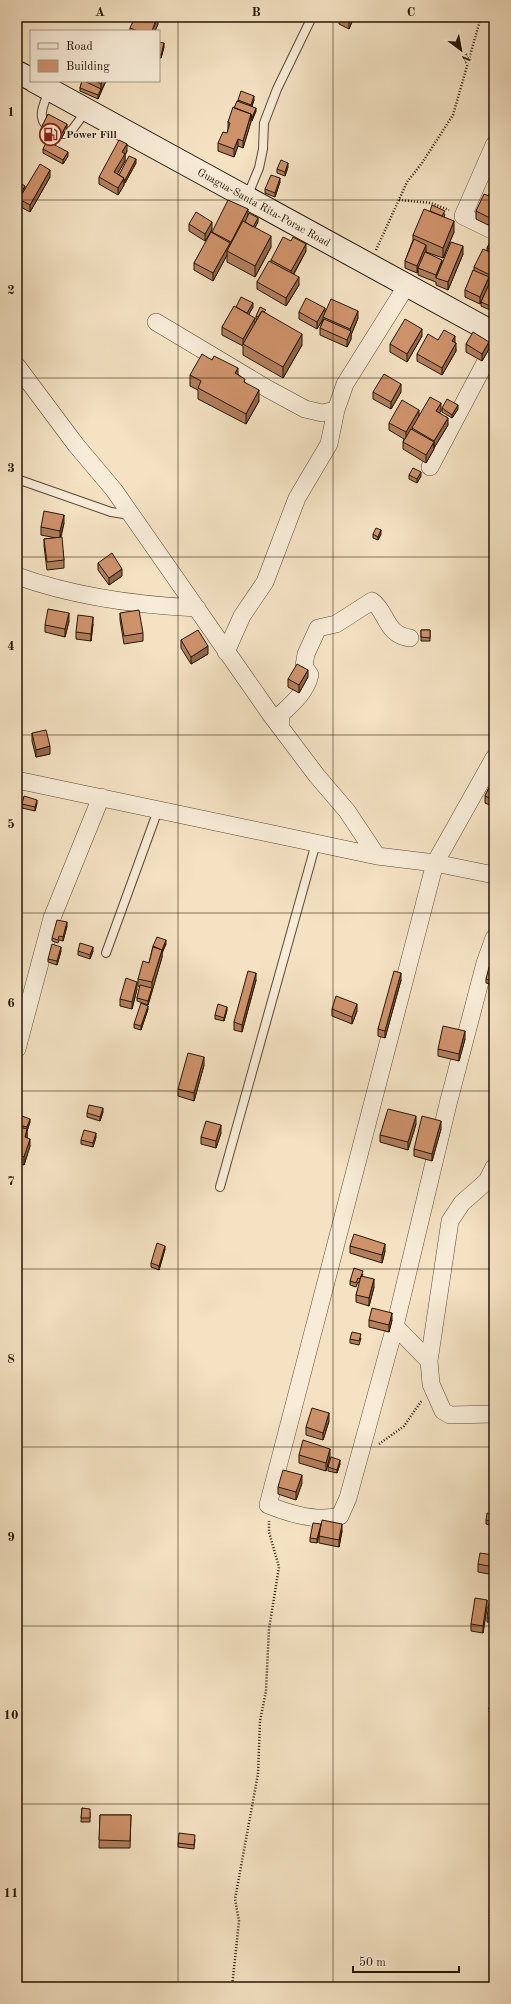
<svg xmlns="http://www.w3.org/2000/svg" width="511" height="2004" font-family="'Old Standard TT',serif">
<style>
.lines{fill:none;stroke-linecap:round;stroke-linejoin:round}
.service-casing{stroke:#584833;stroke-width:10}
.minor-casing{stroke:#584833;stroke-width:18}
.secondary-casing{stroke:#241503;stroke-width:24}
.path{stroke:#241503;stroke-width:2.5;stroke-dasharray:1 2;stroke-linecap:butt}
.service{stroke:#f8ecd8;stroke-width:8}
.minor{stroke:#f8ecd8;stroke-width:17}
.secondary{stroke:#f8ecd8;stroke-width:22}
.wall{fill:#b27e5d;stroke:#241503}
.shaded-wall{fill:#91674c;stroke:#241503}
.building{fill:#cf936c;stroke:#241503}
.grid{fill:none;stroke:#241503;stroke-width:1;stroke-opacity:0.55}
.labels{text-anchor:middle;stroke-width:3;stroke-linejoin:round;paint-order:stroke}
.poi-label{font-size:11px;font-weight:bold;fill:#241503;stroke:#f8ecd8;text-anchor:start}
.street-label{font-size:11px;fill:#241503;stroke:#f8ecd8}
.neatline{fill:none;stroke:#241503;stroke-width:1.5}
.grid-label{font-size:13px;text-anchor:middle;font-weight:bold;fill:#241503}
</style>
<rect width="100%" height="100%" fill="#f4e2c3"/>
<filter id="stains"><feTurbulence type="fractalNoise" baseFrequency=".005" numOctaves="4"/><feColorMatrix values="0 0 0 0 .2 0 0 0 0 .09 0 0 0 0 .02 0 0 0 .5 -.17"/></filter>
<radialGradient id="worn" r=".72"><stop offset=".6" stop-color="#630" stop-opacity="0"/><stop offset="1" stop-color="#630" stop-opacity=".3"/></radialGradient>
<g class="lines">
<defs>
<path id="service" d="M45 124C37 115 46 100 49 90
M64 134 72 130 86 111
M247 197 259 168 263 149 264 123 277 89 312 17
M17 479 111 512 130 515
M106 953 158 810
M220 1187 316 843"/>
<path id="minor" d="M494 145 463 216 494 231
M156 322 268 389 305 409 322 413 336 410
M17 366 76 445 114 490 271 715 317 776 347 811 377 856
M430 467 494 346
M17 576C75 597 135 605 197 608
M226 652 242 616 265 582 297 498 329 444 336 410 345 384 407 285
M281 728V714C293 703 306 692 310 675L304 666 306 654 318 628 336 624 372 601C387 611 385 635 410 638
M17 780 377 856 435 863 494 875
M494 938 485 963 448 1104 395 1326 429 1361 431 1384 443 1411 450 1415 494 1414
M17 1049 52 918 101 797
M395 1326 348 1498 340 1516C317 1522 290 1514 268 1505L435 863 494 758
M429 1361 450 1221 462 1203 487 1181 494 1167"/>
<path id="secondary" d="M17 72 31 79
M34 81 494 333"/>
</defs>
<use href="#service" class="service-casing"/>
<use href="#minor" class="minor-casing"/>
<use href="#secondary" class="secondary-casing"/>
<path class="path" d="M399 200 431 203 449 210
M376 250 407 182 422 163 453 115 481 17
M379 1444 404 1426 422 1400
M494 1697 489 1709 494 1726
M494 1888C487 1912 490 1935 494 1959
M232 1987 239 1921 235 1899 258 1774 260 1721 266 1691 269 1629 279 1567 269 1532V1521"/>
<use href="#service" class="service"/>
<use href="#minor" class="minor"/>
<use href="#secondary" class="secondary"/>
</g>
<path class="wall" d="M339 17H354L349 29 339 24Z
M158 24 155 31H130V28Z
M159 42 164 47 161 58H159Z
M82 81H106L98 99 80 91V88Z
M238 100H254L252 106 256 111 251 121 243 148 238 146 234 157 218 151V143L227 133 228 130V122Z
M42 126 67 128 61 139 42 129Z
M43 149 68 156 63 164 43 153Z
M127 151 125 155V161L117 174 119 175 136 163 125 183H124V185L118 195 99 184V177Z
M288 167 285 176 277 173V169Z
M50 177 30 212 19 206 17 181 25 189Z
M280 182 275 197 265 193V189Z
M494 184V228L476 219V211L489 196V194Z
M430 211 445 214 444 217 454 232 443 258 426 252V253L442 263 463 254 448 290 436 285V282L418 275V271L417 273 405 268V261L413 240V235Z
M248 217 258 222 255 227 271 247 255 277 227 262V255L213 281 194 270V263L212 232Z
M189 224 212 230 205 241 189 231Z
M494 236V314L491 312V308L490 310 481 306V302L483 297 480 304 465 297V290L474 271V267L487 251V248Z
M306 251 294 274 299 285 286 306 257 289V282L271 262V260Z
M236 307H253L249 314 255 323 257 320 256 319V316L266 313 302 345 283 378 243 355V346L222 335V327Z
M299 312 325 313 358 318 351 335V339L347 347 320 335V328L323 320V319L317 329 299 319Z
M422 336 407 362 390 352V344Z
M438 340 455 343 456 351 442 375 417 361V354Z
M466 344 489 349 482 361 466 352Z
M238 374 245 382 259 401 246 424 198 399V390L190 386V375Z
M373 392H401L391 409 373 399Z
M442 408 458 409 452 418 442 412Z
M441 411 439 413 448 425 434 448V449L426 463 403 449V442L404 439 389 430V423L419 416Z
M409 475 421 476 417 483 409 479Z
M64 523 61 537 64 560V568L47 570 44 546V539L56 538 41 535V527Z
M373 534H381L378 540 373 538Z
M98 563 122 576 109 585 98 570Z
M120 613 143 633V641L124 644 120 620Z
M69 621 65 637 45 632V625Z
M93 624 91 641 76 639V632Z
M421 630H430V641H421Z
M181 640 208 654 191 664 181 648Z
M308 677 299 693 288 687V679Z
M17 733 18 745V752H17Z
M32 733 50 754 36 757 32 741Z
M494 777V807L485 803V796Z
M37 803 35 811 22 808V804Z
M67 926 63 941 59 940 58 943 52 941V938Z
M166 944 162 953V957L148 1005 137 1001V998L140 987 138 986V979L149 963 153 946Z
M61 951 57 965 48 962V959Z
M78 951H93L90 959 78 955Z
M494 968V985L486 983V979Z
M256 980 242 1032 234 1030V1022Z
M401 980 385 1038 378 1036V1029Z
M137 989 132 1009 120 1006V999Z
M148 1009 141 1030 134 1028V1024Z
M332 1009 357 1011 352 1024 332 1016Z
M227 1010 224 1021 215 1019V1015Z
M465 1039 459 1061 438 1056V1049Z
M204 1065 194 1101 178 1096V1089Z
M103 1112 100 1121 87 1117V1113Z
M30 1122 27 1131V1138L30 1146 24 1165 17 1163V1135L19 1127V1125Z
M416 1124 408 1150 380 1142V1135Z
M441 1129 432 1161 414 1156V1149Z
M221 1133 216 1148 201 1144V1137Z
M96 1137 93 1147 81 1144V1140Z
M350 1246 385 1251 382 1263 350 1253Z
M165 1249 159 1270 151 1267V1263Z
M363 1274 362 1276 374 1287 369 1306 356 1302V1295L360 1283 358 1282 356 1287 350 1285V1281Z
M369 1320H392L389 1332 369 1327Z
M361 1338 359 1345 350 1343V1339Z
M329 1421 323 1440 306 1435V1427Z
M299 1455 330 1456 326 1471 299 1463Z
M340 1464 337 1473 328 1471V1467Z
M302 1483 296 1500 278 1494V1487Z
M494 1509V1526L486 1524V1520L491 1514Z
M321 1524 317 1543 310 1542V1538Z
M342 1531 339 1547 319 1543V1536Z
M494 1555V1575L478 1572V1564Z
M494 1603V1623L487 1622V1618Z
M487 1607 483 1633 471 1631V1624Z
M82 1808 90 1812V1822H81Z
M100 1815H131L130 1848H99Z
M195 1839 194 1849 178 1847V1843Z"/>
<path class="shaded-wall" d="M158 17V24L155 31H152Z
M350 17H354L349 29V21Z
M164 43V47L161 58V55Z
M102 81H106L101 91V84Z
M101 89V92L98 99V95Z
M254 96V100L251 109V105Z
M256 108V111L252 121V118Z
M251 114V122L243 148V141Z
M18 117V125L17 126V119Z
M67 124V128L61 139V135Z
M18 136V143L17 145V137Z
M238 139V146L234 157V149Z
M127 144V151L125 155V161L114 180V172L122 152Z
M68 152V156L63 164V160Z
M136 159V163L125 183V180Z
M288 163V167L285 176V172Z
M50 170V177L30 212V205Z
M124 178V185L118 195V188Z
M280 178V182L275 197V193Z
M25 186V193L19 199V202L17 207V199Z
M248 209V217L231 249V242Z
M258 218V222L251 235V231Z
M454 221V232L443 258V248Z
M212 222V230L205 241V234Z
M271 236V247L255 277V266Z
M230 243V250L227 251V255L213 281V273Z
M306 244V251L291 278V271Z
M426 245V252L420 268H418V271L417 273V266Z
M463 246V254L448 290V282Z
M442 260V267L436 278V275Z
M299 277V285L286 306V298Z
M489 277V285L480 304V297Z
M253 303V307L246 319V315Z
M325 308V315L323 317V319L317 329V322Z
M358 311V318L351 335V339L347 347V340L350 333V329Z
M255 318V325L243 345V339Z
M422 329V336L407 362V354Z
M302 334V345L283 378V367Z
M455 336V343L452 341Z
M489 342V349L482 361V354Z
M456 343V351L442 375V368Z
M238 368V379L235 373Z
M401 384V392L391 409V402Z
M259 390V401L246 424V414Z
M441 403V411L436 418V411Z
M458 405V409L452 418V415Z
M419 410V417L406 440V432Z
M448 418V425L434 448V441Z
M434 442V449L426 463V455Z
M421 472V476L417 483V479Z
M64 515V523L60 538V531Z
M381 530V534L378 540V537Z
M122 569V576L109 585V578Z
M69 613V621L65 637V629Z
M93 617V624L91 641V634Z
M208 646V654L191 664V657Z
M308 670V677L299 693V685Z
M50 746V754L36 757V750Z
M37 800V803L35 811V807Z
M67 922V926L63 941V937Z
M166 940V944L162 953V950Z
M61 947V951L57 965V961Z
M93 947V951L90 959V955Z
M162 950V957L148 1005V1001L152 988V982Z
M256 973V980L242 1032V1025Z
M401 973V980L385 1038V1031Z
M137 982V989L132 1009V1002Z
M357 1004V1011L352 1024V1017Z
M148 1006V1009L141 1030V1026Z
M227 1007V1010L224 1021V1018Z
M465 1031V1039L459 1061V1054Z
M204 1057V1065L194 1101V1093Z
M103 1108V1112L100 1121V1117Z
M416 1116V1124L408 1150V1142Z
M30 1119V1122L27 1131V1127Z
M441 1121V1129L432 1161V1154Z
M221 1125V1133L216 1148V1141Z
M27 1129V1137L25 1144V1137Z
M96 1133V1137L93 1147V1143Z
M30 1139V1146L24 1165V1157Z
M385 1244V1251L382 1263V1255Z
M165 1246V1249L159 1270V1266Z
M374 1279V1287L369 1306V1298Z
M392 1313V1320L389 1332V1325Z
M329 1413V1421L323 1440V1433Z
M330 1449V1456L326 1471V1463Z
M340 1460V1464L337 1473V1470Z
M302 1475V1483L296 1500V1492Z
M321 1524V1528L317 1543V1539Z
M342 1524V1531L339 1547V1540Z
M487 1600V1607L483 1633V1626Z"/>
<path class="building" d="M135 17H157L152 31H138L130 28Z
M339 17H350L349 21Z
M159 42 164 43 161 55 159 54Z
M82 81H84L101 89 98 95 80 88Z
M95 81H102L101 84Z
M241 91 254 96 251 105 238 100Z
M237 101 256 108 252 118 251 114 234 108Z
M233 107 251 114 243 141 238 139 234 149 218 143 223 132 227 133 230 123 228 122Z
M48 114 67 124 61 135 42 126Z
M119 140 127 144 122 152 125 154 114 172 124 178 118 188 99 177Z
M47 141 68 152 63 160 43 149Z
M129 156 136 159 125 180 123 179 124 178 119 175Z
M281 160 288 163 285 172 277 169Z
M40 164 50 170 30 205 19 199Z
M271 175 280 178 275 193 265 189Z
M17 181 25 186 17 199Z
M494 184V197L489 194Z
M484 194 494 198V220L476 211Z
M228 200 248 209 231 242 212 232Z
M432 205 445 211 442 216 430 211Z
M424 209 454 221 443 248 413 235Z
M196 212 212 222 205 234 189 224Z
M249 213 258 218 253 227 245 222Z
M243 221 271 236 255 266 227 251Z
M211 232 230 243 213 273 194 263Z
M493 236H494V252L487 248Z
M283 237 291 241 293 237 306 244 291 271 271 260Z
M414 239 426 245 417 266 405 261Z
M451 242 463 246 448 282 436 278Z
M483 249 494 254V277L474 267Z
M425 252 442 260 436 275 418 268Z
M269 261 299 277 286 298 257 282Z
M473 270 489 277 480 297 465 290Z
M491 280 494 282V296L490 306 481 302Z
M241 297 253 303 247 313 236 307Z
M494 297V306L491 305Z
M306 298 325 308 317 322 299 312Z
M331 299 358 311 350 329 323 317Z
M234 306 255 318 243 339 222 327Z
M260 307 266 310 264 312 262 311 258 317 256 316Z
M262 311 302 334 283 367 243 344Z
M324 319 351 331 347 340 320 328Z
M405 319 422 329 407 354 390 344Z
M444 330 455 336 452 341 456 343 442 368 417 354 428 334 438 340Z
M473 332 489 342 482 354 466 344Z
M202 354 212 360 214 356 238 368 235 373 245 379 244 382 259 390 246 414 198 388 201 381 190 375Z
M384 374 401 384 391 402 373 392Z
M430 397 441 403 436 411 448 418 434 441 412 428Z
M447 399 458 405 452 415 442 408Z
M402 400 419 410 406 432 389 423Z
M411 429 434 442 426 455 403 442Z
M413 468 421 472 417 479 409 475Z
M44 511 64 515 60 531 41 527Z
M376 528 381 530 378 537 373 534Z
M62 537 64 560 47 562 44 539Z
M112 553 122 569 109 578 98 563Z
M48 609 69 613 65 629 45 625Z
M139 610 143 633 124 636 120 613Z
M78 615 93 617 91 634 76 632Z
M198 630 208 646 191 657 181 640Z
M421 630H430V638L421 637Z
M297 664 308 670 299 685 288 679Z
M46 730 50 746 36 750 32 733Z
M17 733 18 745H17Z
M494 777V800L485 796Z
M24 796 37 800 35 807 22 804Z
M57 920 67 922 63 937 59 936 58 940 52 938Z
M157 937 166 940 162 950 153 946Z
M80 943 93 947 90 955 78 951Z
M52 944 61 947 57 961 48 959Z
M153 947 162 950 152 982 138 979 143 961 149 963Z
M489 967 494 968V982L486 979Z
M248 971 256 973 242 1025 234 1022Z
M394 971 401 973 385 1031 378 1029Z
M126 978 137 982 132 1002 120 999Z
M140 985 152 988 148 1001 137 998Z
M336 996 357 1004 352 1017 332 1009Z
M141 1003 148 1006 141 1026 134 1024Z
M218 1004 227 1007 224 1018 215 1015Z
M443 1026 465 1031 459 1054 438 1049Z
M188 1053 204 1057 194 1093 178 1089Z
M89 1105 103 1108 100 1117 87 1113Z
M388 1109 416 1116 408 1142 380 1135Z
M22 1116 30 1119 27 1127 19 1125Z
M422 1116 441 1121 432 1154 414 1149Z
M206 1121 221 1125 216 1141 201 1137Z
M20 1127 27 1129 25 1137 30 1139 24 1157 17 1155V1135Z
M84 1130 96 1133 93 1143 81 1140Z
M354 1234 385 1244 382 1255 350 1246Z
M157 1243 165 1246 159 1266 151 1263Z
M354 1268 363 1271 360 1279 358 1278 356 1283 350 1281Z
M361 1276 374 1279 369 1298 356 1295Z
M372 1308 392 1313 389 1325 369 1320Z
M352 1332 361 1334 359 1341 350 1339Z
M312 1408 329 1413 323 1433 306 1427Z
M303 1440 330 1449 326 1463 299 1455Z
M331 1457 340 1460 337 1470 328 1467Z
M283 1470 302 1475 296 1492 278 1487Z
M493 1508 494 1509V1522L486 1520 487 1513 491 1514Z
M322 1520 342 1524 339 1540 319 1536Z
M313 1523 321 1524 317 1539 310 1538Z
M480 1553 494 1555V1567L478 1564Z
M475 1598 487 1600 483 1626 471 1624Z
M489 1603H494V1619L487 1618Z
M82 1808 90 1809V1818H81Z
M100 1815H131L130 1841 99 1840Z
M179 1833 195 1835 194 1845 178 1843Z"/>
<path class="grid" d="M178 17V1987M333 17V1987M17 200H494M17 378H494M17 557H494M17 735H494M17 913H494M17 1091H494M17 1269H494M17 1447H494M17 1626H494M17 1804H494"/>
<defs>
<symbol id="fuel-ring" viewBox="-11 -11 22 22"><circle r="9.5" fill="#f8ecd8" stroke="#8f2418" stroke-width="1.5"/><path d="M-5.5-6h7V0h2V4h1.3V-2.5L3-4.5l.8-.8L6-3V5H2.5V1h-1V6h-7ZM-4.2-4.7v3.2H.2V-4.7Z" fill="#8f2418"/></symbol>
</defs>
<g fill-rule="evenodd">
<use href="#fuel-ring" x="38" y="122" width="25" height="25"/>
</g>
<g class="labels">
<g class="poi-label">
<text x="66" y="138">Power Fill</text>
</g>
<g class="street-label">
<text transform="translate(264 207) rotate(29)" y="4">Guagua-Santa Rita-Porac Road</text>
</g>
</g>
<rect width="511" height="2004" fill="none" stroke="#f4e2c3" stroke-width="44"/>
<rect x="30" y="30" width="130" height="52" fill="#f8ecd8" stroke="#a39683"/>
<rect x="38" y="43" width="20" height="6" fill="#f8ecd8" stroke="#a39683"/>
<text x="66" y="50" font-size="12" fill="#241503">Road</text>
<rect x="38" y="60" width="20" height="12" fill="#cf936c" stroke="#a39683"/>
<text x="66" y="70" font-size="12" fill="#241503">Building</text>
<g transform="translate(461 50) rotate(148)" stroke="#f8ecd8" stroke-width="3" paint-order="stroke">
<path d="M0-3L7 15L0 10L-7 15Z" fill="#241503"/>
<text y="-6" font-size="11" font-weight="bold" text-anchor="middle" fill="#241503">N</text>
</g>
<path d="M353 1966v6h106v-6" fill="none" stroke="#241503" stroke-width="2"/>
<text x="359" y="1966" font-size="12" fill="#241503" stroke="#f8ecd8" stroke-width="3" paint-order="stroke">50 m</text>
<rect x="22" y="22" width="467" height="1960" class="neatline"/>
<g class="grid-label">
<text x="100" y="16">A</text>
<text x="256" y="16">B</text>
<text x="411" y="16">C</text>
<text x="11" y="116">1</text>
<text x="11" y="294">2</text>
<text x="11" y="472">3</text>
<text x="11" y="650">4</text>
<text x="11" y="828">5</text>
<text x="11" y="1007">6</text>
<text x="11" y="1185">7</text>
<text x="11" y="1363">8</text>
<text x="11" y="1541">9</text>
<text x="11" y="1719">10</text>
<text x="11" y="1897">11</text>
</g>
<rect width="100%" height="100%" filter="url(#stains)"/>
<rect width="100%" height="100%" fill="url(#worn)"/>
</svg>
